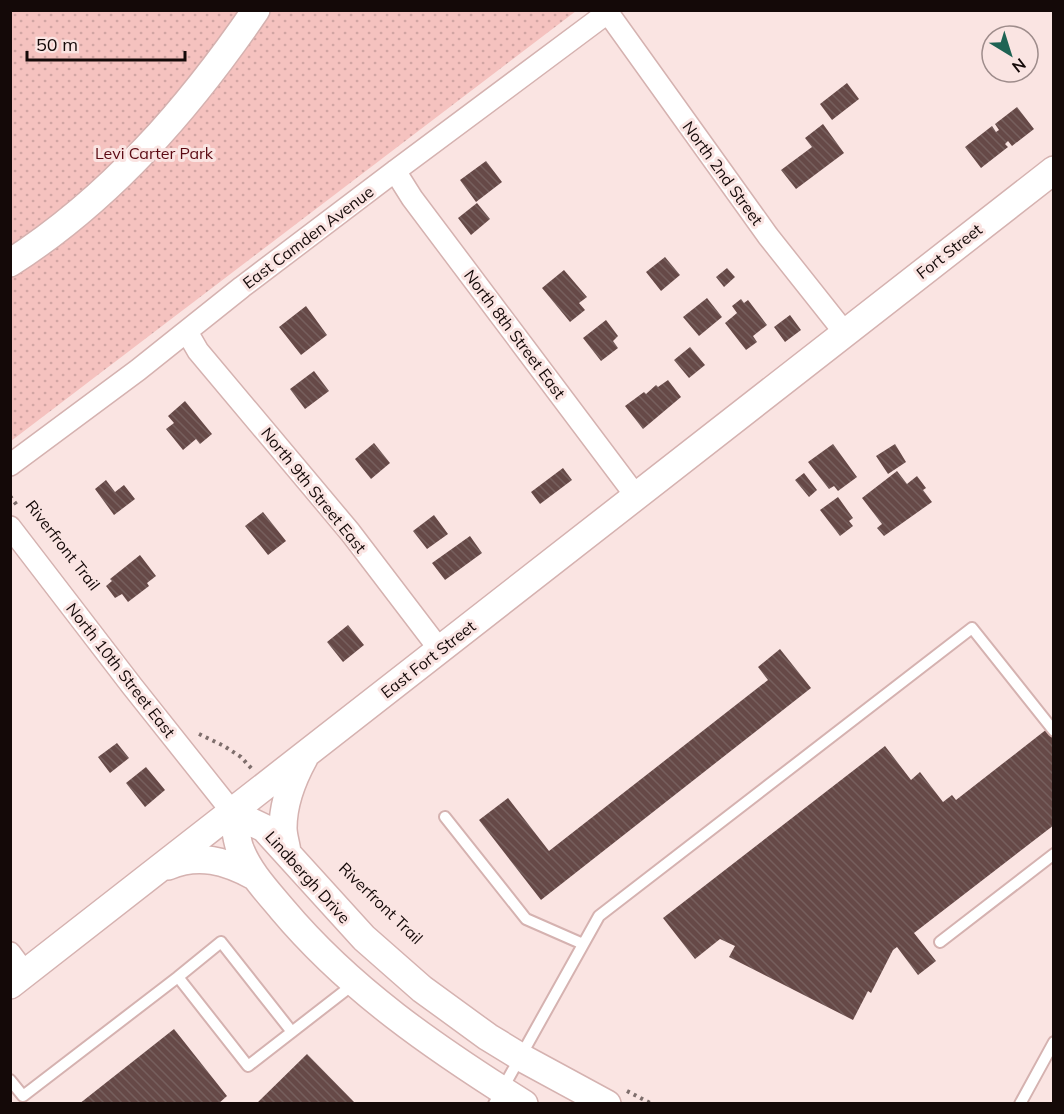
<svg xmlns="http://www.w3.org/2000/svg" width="1064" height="1114" font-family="Mulish,sans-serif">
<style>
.park{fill:url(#park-dots)}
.building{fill:url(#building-back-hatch)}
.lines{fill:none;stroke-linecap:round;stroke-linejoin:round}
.service-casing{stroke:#d5b2b0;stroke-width:14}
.minor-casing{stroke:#d5b2b0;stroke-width:24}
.tertiary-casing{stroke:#d5b2b0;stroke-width:30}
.path{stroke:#7e6e6c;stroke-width:4;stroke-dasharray:3 4.5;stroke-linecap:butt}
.service{stroke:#fff;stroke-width:10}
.minor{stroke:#fff;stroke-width:21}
.tertiary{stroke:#fff;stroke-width:27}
.labels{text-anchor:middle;stroke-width:6;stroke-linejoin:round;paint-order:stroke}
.park-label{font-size:16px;fill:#5a0912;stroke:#fae4e2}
.street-label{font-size:16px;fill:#140908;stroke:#fae4e2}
</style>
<defs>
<pattern id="park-dots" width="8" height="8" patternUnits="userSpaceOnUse" patternTransform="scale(1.5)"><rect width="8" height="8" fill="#f5c2bf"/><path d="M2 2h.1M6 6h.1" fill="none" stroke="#d1a5a3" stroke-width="1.8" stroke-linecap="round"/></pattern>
<pattern id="building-back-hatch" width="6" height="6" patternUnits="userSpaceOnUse" patternTransform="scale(1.5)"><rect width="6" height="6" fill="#664947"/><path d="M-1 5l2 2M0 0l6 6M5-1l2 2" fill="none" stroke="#765f5d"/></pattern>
</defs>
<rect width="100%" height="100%" fill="#fae4e2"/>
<path class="park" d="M11 11H576L11 441Z"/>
<path class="building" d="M847 83 859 99 832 120 820 104Z
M1017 107 1034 129 1012 146 1008 141 1005 144 1008 147 981 168 965 147 992 126 996 132 999 130 995 124Z
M823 124 844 153 796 189 781 170 812 147 805 138Z
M486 161 502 182 476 202 460 180Z
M477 203 490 219 471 235 458 218Z
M665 257 680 275 661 291 646 272Z
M727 268 735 277 724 287 716 277Z
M564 270 587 297 579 303 585 310 570 322 542 288Z
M707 298 722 317 699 336 683 317Z
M741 299 744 303 748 300 767 325 753 336 757 342 746 350 725 323 737 313 732 306Z
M306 306 327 335 301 355 279 327Z
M790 315 801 330 785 342 774 327Z
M606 320 618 336 613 341 618 348 601 361 583 338Z
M690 347 705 365 689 378 674 360Z
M314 371 329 391 305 409 290 389Z
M668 380 681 397 643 429 625 406 644 392 646 394 656 385 658 387Z
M185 401 212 434 200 444 196 439 183 450 166 429 174 423 168 416Z
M374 443 390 463 371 479 355 459Z
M833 444 857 477 838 491 834 486 829 489 808 462Z
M895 444 906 462 888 474 876 456Z
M563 468 572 480 540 504 531 492Z
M897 471 907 484 917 476 926 488 923 490 932 502 884 536 877 528 882 524 862 498Z
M804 473 817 490 809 497 795 480Z
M106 480 115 492 124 485 135 499 114 515 95 489Z
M838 497 853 518 849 521 853 526 840 536 820 510Z
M263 512 286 541 268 555 245 526Z
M434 515 448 534 427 549 413 531Z
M470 536 482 553 445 580 432 563Z
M140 555 156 576 147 583 149 586 128 602 122 594 115 598 106 586 112 581 110 579Z
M348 625 364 645 343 662 327 642Z
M780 649 811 688 541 900 479 820 508 798 549 851 768 680 758 667Z
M1047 729 1054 738V825L914 933 936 961 918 975 897 947 893 950 871 993 868 991 853 1020 729 957 735 946 720 939 695 959 663 918 885 746 911 780 920 772 943 802 952 795 956 800Z
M117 743 129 758 110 773 98 757Z
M146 767 165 790 145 807 126 783Z
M174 1029 227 1096 218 1104H79Z
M307 1054 356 1104H256Z"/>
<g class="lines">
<defs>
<path id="service" d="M445 817 526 919 583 944
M940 942 1054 854
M178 977 221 942 292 1032
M10 1080 23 1096 178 977 248 1066 355 983
M494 1104 599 916 972 628 1054 731
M1020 1104 1054 1042"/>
<path id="minor" d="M606 10 768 236 845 333
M395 171 412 198 636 496
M187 332 198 351 350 532 440 650
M10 465 138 370 242 287 395 171 607 13
M10 527 132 686 233 813
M10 953 25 973"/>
<path id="tertiary" d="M10 263C111 198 189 108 256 10
M233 813 264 828 364 938 422 989 488 1037 524 1059 607 1104
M233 813C235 824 236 838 240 849 249 872 266 890 282 909 350 990 435 1048 524 1104
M287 852C286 844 283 836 283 828 283 804 293 778 304 758
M168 866C199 853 226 861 254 876
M10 985 1054 170"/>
</defs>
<use href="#service" class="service-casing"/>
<use href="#minor" class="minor-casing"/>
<use href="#tertiary" class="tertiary-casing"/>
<path class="path" d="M10 496 19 508
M199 734 224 746 241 757 252 769
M627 1091 652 1104"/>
<use href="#service" class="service"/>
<use href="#minor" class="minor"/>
<use href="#tertiary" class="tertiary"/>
</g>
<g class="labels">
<g class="park-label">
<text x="154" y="159">Levi Carter Park</text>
</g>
<g class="street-label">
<text transform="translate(723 173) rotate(54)" y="6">North 2nd Street</text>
<text transform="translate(308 237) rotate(-37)" y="6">East Camden Avenue</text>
<text transform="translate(949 251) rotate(-38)" y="6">Fort Street</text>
<text transform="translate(515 334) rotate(53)" y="6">North 8th Street East</text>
<text transform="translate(314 490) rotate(51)" y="6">North 9th Street East</text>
<text transform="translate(63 545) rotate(52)" y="6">Riverfront Trail</text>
<text transform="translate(428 659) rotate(-38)" y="6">East Fort Street</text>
<text transform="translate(121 670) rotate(52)" y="6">North 10th Street East</text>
<text transform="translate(308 877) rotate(48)" y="6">Lindbergh Drive</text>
<text transform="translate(381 903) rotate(44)" y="6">Riverfront Trail</text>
</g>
</g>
<rect width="1064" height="1114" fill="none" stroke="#140908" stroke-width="24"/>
<g transform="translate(1010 54) rotate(142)"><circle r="28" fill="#fae4e2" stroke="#9e8c8b" stroke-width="1.5"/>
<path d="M0-4.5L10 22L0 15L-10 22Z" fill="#1e6354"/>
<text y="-9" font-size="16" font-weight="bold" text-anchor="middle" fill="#140908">N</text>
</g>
<path d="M27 51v9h158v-9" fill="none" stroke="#140908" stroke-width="3"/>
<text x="36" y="51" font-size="18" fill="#140908" stroke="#fae4e2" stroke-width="4.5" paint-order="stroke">50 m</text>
</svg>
